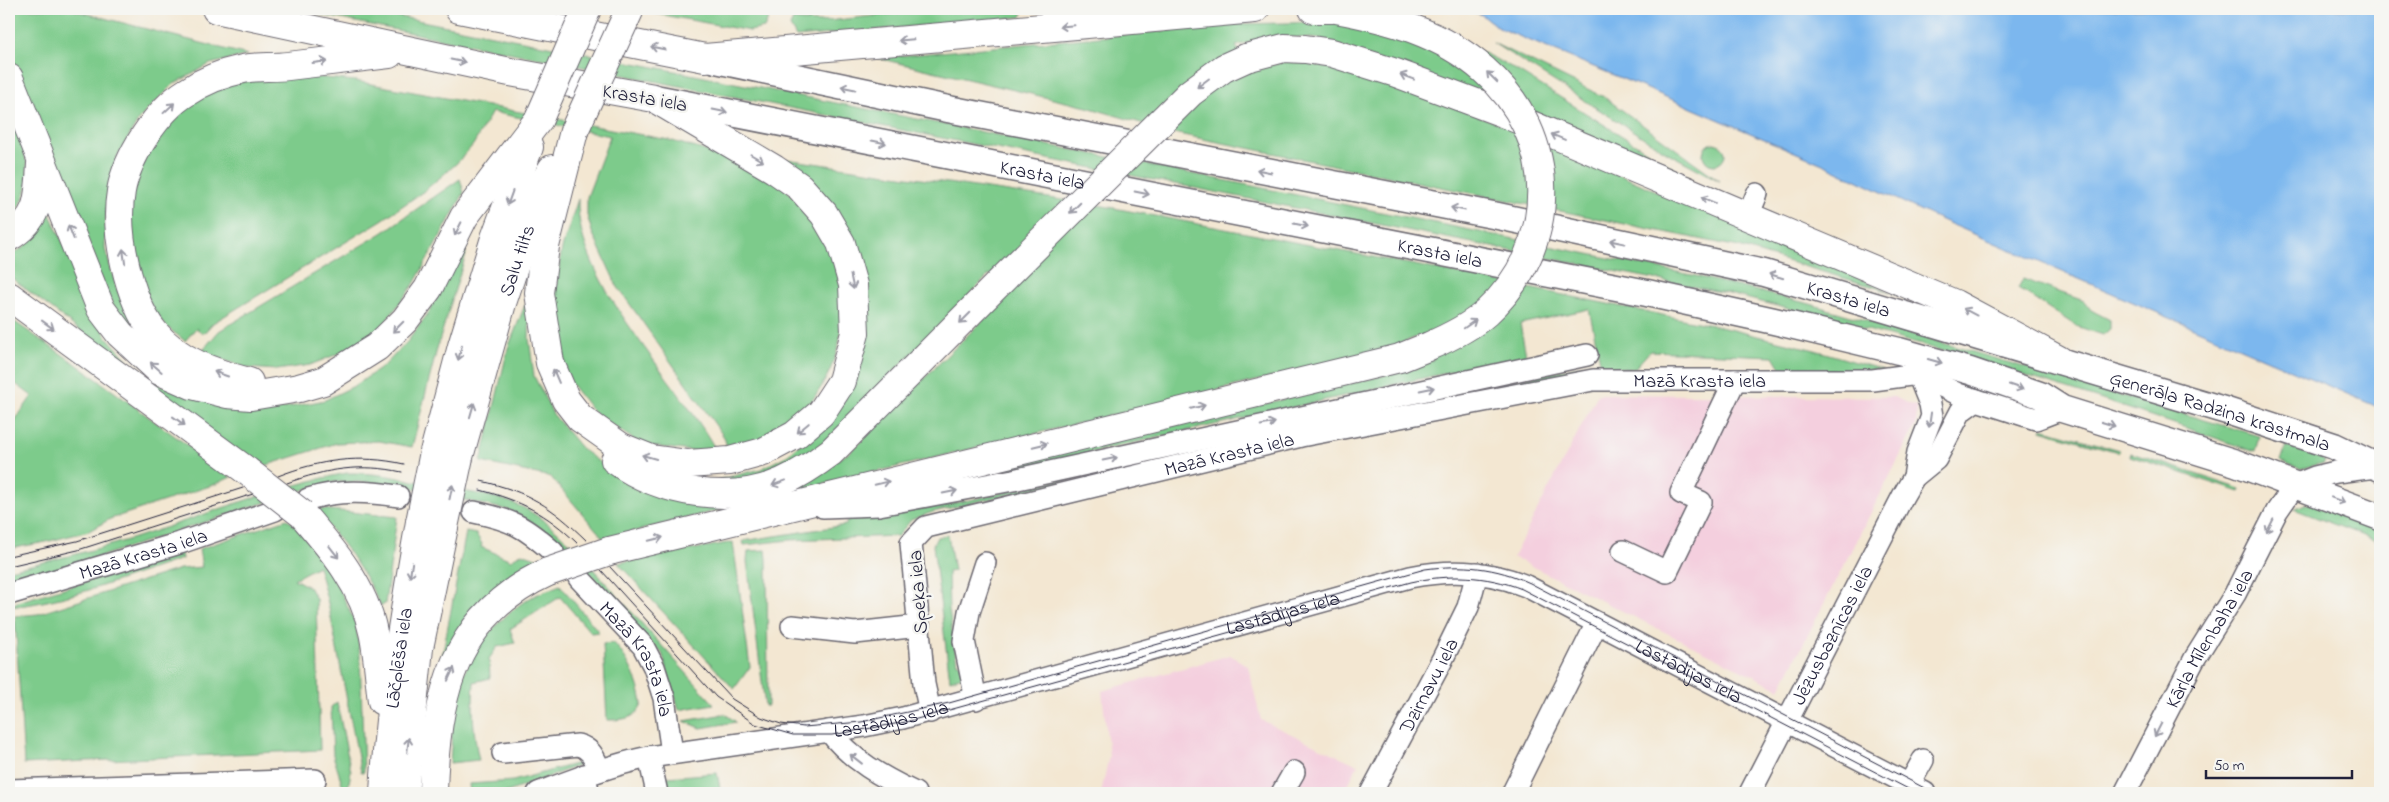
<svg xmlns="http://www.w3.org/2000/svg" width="2389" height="802" font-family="'Indie Flower',sans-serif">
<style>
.built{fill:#f4cfde}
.green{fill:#7dcb8b;stroke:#507663}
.water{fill:#7cb7ee;stroke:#4f6c94}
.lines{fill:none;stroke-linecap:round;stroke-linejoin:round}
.minor-casing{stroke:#6b6770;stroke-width:24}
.major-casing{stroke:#6b6770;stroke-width:29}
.highway-casing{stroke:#6b6770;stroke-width:30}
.minor{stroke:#fff;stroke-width:21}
.major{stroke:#fff;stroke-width:26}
.highway{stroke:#fff;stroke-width:28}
.tram{stroke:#22223b;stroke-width:1}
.highway-bridge-casing{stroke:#6b6770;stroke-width:30;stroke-linecap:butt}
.highway-bridge{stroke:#fff;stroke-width:28}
.oneway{stroke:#9c9ca7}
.labels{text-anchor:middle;stroke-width:5;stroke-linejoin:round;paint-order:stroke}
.street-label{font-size:20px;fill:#22223b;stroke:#f6f6f2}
</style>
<rect width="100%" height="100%" fill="#f6f6f2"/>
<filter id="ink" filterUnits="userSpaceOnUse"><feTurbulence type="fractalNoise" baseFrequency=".02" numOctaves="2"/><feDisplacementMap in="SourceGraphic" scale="10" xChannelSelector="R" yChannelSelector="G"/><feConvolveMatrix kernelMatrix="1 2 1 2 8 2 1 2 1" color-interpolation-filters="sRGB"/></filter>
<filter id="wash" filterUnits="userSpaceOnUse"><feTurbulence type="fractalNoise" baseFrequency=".0096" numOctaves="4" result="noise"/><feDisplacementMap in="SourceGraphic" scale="20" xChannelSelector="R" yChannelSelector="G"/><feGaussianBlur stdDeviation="1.12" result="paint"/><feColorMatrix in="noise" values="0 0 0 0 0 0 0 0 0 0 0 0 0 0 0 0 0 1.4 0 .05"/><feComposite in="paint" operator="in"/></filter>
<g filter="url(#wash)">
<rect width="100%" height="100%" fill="#f3e7d2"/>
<path class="built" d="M1598 394 1894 397 1917 407 1916 425 1780 689 1513 557Z
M1230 655 1248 666 1261 720 1358 765 1344 793H1101L1109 756 1102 691Z"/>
<path class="green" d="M9 9H69L248 55 210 64 174 84 139 119 117 157 106 204 105 249 117 289 135 323 158 353 119 318 9 86Z
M290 9H361L1144 164 1692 275 1810 304 2259 436 2255 452C2081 390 1905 337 1725 293Z
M630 9H759L771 13 764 28 750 31Z
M935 9H1025L1021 17 796 37 790 26 793 20 819 22Z
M1335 22 1454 38 1513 68 1693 180 1322 39 1274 36 1236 46 1251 71 1286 61 1361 73 1503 125 1894 293 1739 247 1178 134 1087 107 877 58 1236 24Z
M1493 43 1604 97 1720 181 1668 153Z
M296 75 355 81 669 140C710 152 764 166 795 198 801 204 805 213 810 220 816 229 824 238 829 248 857 308 841 381 790 423 777 434 745 445 729 453L724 437 617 286 592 232 587 215V197L610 136 492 112 473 145 456 164 424 191 382 220 213 323 203 334 196 328 185 341C178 335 168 329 162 322 149 306 144 288 139 270 133 247 128 225 131 202 135 160 167 116 203 94 230 78 266 79 296 75Z
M9 113C24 150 43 185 9 218Z
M1703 154a11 11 0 1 1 22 0a11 11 0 1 1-22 0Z
M786 159 1103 206 1410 264 1712 325 1815 350 1883 370 1782 371 1773 356 1650 351 1634 369 1603 366 1493 389V385L1600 362 1589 309 1520 324 1526 355 937 487 935 482 1415 368 1433 360 1422 335 1381 351 787 493 850 452 1009 294 990 274 825 442 789 468 733 483 714 481 761 469 788 455 819 427 866 337 798 170Z
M460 179 464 193 414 284 381 328 348 350 310 365 277 370 247 368 201 352 219 331 382 233Z
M578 199C575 284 680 381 718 454L642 445 594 413 569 381 561 361 554 298 562 248Z
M48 210 106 336 131 364 157 384 246 407 280 409 325 400 356 385 385 365 408 341 429 312 463 246 466 254 438 345 412 447 379 441 337 443 264 466 248 460 9 276V256C27 248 43 229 48 210Z
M2023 279 2084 301 2091 310 2110 320V329L2103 335 2076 326 2018 288Z
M525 305H528L530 309 529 338 534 376 553 414 582 449 624 481 751 502 604 539 551 477 481 462 508 348Z
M9 318 76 364 231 477 216 484 110 519 89 531 46 542 9 549V429L32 396 9 379Z
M2042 428 2119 450 2118 452 2041 430Z
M1248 439 933 512 911 520 898 536 790 540 744 545 743 541 846 525 847 520 951 504Z
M2286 446 2317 456 2324 461V463L2300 469 2281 461Z
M2131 453 2241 489 2240 492 2130 456Z
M347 473C380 472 413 481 446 488 472 493 500 496 524 508 541 517 556 530 570 543L714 704 679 710 662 653 646 639 612 596 555 539 533 523 508 510 397 485 370 482H334L303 490 105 555 9 582V570C50 561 91 551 131 539 203 516 273 487 347 473Z
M2305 504 2313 505 2380 531V542L2294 509Z
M321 509 397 517 385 604 381 606C363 570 342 539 314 511Z
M287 519 295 525 319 556 340 590 356 625 360 655 364 772H361L328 603 318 566 294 579 309 587 316 599 320 750 24 764 15 616 38 614 180 569 202 567 199 549Z
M466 532 476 534 482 544 481 547 511 560 522 553 536 558 540 562 436 688Z
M948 535 954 571 948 572 949 609 957 663H960L963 676 950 680 933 545 937 537Z
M733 542 750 667 734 689 618 563Z
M766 550 767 559 768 706H765L747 561 748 551Z
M181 553 182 559C126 577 69 601 10 607L17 602Z
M560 585 599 632 591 633 560 597 510 629 515 643 497 647 489 659 490 678 474 682C472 708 473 734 479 760L450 763C452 734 453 703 463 676 473 648 498 620 522 603 533 595 548 590 560 585Z
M614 643C629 660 639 682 642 704 637 719 622 720 607 720L603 644Z
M337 702 351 772 347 793H345L333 755 331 707Z
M725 714 736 722 701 728 684 721Z
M582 762 585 763 505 793H470L469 784 513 781Z
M717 773 721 793H670L667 777Z"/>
<path class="water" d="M1464 9H2380V408L1932 216 1825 165 1645 88 1499 28 1482 15Z"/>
</g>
<g filter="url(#ink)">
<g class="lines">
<defs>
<g id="minor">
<path d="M1748 216 1757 194"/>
<path d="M1913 372 1958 394 2036 419 2062 409"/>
<path d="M308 499C339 490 366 491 398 496"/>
<path d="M823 507 879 505 1013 480 1587 355"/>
<path d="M474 512C512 520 524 526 553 552"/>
<path d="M1623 551 1667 572 1701 502 1681 493 1735 380"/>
<path id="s1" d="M579 578 643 646 654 667 664 698 672 753"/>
<path id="s2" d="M9 594 180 543 275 510"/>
<path d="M792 626 855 633 919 626"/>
<path d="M976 699 964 641 969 612 985 563"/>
<path id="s3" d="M930 712 924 684 911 543 926 527 1301 436 1593 380H1873L1918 374 1930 404 1932 416 1918 452 1914 477"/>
<path d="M829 731C851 760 882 777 915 793"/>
<path d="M503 753 578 745C592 749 594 758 600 770"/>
<path d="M649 757 657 793"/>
<path d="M584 775 589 793"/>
<path d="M1909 785 1923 760"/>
<path d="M9 790 315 780"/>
<path d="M1514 790 1597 623"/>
<path id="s4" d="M538 793C575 779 611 765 649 757L864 726 903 718 1410 577C1450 569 1488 570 1526 586L1925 793"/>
<path d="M1282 793 1294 772"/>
<path id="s5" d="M1371 793 1442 660 1468 607 1477 573"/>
<path id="s6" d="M1750 793 1903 496 1914 477 1936 459 1961 411 1976 400"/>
<path id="s7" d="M2125 793 2195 658 2235 594 2277 511 2295 485 2315 477 2336 472 2376 467"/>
</g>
<g id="major">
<path id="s8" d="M716 60 948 109 1498 216 1764 273 2227 411 2334 446 2380 468"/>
<path id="s9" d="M660 99 1647 293 1774 321 1899 351 1970 371 2040 395 2062 409 2236 463 2380 517"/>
</g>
<g id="highway">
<path d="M216 9 510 72 654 98 774 169 800 187 824 214 841 243 853 285 855 333 842 381 821 413 795 435 763 452 730 461 688 464 651 459 621 447 580 418 566 400 550 363 539 293 545 246 574 131"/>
<path d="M459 9 705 58 1255 9"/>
<path d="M1313 9H1336"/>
<path d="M1246 58 1284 48 1305 49 1332 53 1396 73 1503 113 1955 304 2059 360"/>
<path d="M9 78 101 309 120 334 160 371 192 385 227 394 251 396 299 388 323 381 377 347 405 320 428 289 464 217 539 119"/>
<path d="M9 237C40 219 39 197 41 164"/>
<path d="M9 296 247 471"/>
<path d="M249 382C214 373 178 361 154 332 128 299 114 232 121 191 127 157 157 110 187 92 203 81 224 73 243 69 257 66 273 68 288 66 322 62 356 58 389 54"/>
<path d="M434 452 462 346 495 238 529 147"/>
<path id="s10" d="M459 457 502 303 540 189 552 169"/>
<path d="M615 460C660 493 730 505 782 482 800 474 815 464 831 452L999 283"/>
<path d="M302 514C332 549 364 586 373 632 378 654 379 678 382 701"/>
<path d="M609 551 1400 358 1427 347"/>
<path id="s11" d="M384 793C389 702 404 612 420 522"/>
<path d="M404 793 419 648 444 527"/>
<path d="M433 793C435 696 453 615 548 572"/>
</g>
</defs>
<use href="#minor" class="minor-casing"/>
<use href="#major" class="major-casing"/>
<use href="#highway" class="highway-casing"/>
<use href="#minor" class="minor"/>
<use href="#major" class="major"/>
<use href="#highway" class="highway"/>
<path class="tram" d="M278 476C319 460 360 454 404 464
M481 481C529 492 551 506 586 540
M287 483C326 469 361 463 402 472
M480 490C521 501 546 513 577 543
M9 556 77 541 243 488
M9 566 78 550 253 494
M610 567 732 699 761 717 781 724 804 727 861 722 949 703 1425 569C1462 564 1496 567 1530 583L1934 793
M601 570 716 697 755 724 793 735H832L906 722 1411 582C1448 574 1486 575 1522 589L1916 793"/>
<defs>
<path id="highway-bridge" d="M1336 9C1390 19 1442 33 1484 70 1560 136 1560 246 1486 313 1469 328 1448 338 1427 347
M539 119 587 9
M574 131 630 9
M999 283 1190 93 1224 68 1246 58
M247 471 302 514
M420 522 434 452
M444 527 459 457
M548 572 609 551"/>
</defs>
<use href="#highway-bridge" class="highway-bridge-casing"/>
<use href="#highway-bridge" class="highway-bridge"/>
</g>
<defs><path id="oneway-shaft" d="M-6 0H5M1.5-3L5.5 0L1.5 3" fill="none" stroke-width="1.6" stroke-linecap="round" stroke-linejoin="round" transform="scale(1.25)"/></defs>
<g class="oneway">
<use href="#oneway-shaft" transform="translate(1067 26) rotate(175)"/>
<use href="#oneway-shaft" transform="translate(906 40) rotate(175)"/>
<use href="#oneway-shaft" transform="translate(658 48) rotate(-169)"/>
<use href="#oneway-shaft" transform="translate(458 61) rotate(12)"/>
<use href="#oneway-shaft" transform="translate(320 62) rotate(-7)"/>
<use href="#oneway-shaft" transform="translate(1407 77) rotate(-159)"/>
<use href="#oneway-shaft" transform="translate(1492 77) rotate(-135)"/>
<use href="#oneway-shaft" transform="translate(1203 83) rotate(143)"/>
<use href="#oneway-shaft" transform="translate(848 88) rotate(-168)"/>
<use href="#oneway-shaft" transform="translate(169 108) rotate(-43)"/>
<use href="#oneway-shaft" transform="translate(720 111) rotate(11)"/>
<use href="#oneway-shaft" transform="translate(1558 137) rotate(-157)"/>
<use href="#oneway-shaft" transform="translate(879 142) rotate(11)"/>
<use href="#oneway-shaft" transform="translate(757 158) rotate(30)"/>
<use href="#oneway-shaft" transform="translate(1264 171) rotate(-169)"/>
<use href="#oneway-shaft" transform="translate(1142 193) rotate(11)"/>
<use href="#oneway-shaft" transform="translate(510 198) rotate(110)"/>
<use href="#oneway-shaft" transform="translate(1708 200) rotate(-157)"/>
<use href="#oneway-shaft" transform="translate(1075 208) rotate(135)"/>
<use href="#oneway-shaft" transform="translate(1458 209) rotate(-169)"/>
<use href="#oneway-shaft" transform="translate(1301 225) rotate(11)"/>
<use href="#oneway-shaft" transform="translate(458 229) rotate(117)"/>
<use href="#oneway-shaft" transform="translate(71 232) rotate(-111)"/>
<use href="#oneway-shaft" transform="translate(1617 242) rotate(-168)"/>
<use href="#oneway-shaft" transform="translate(124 256) rotate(-98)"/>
<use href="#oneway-shaft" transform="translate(1776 276) rotate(-163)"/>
<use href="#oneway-shaft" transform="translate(852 282) rotate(78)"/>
<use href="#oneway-shaft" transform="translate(1970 312) rotate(-152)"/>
<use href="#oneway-shaft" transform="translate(965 318) rotate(135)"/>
<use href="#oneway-shaft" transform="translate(1470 324) rotate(-35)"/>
<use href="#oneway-shaft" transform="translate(48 325) rotate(36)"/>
<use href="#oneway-shaft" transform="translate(398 327) rotate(135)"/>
<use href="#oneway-shaft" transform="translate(460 353) rotate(105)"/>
<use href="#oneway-shaft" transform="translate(1935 361) rotate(16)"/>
<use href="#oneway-shaft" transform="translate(156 367) rotate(-139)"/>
<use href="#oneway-shaft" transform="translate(221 374) rotate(-161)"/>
<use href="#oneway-shaft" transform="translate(556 376) rotate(-113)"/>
<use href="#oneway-shaft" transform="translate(2016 387) rotate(19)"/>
<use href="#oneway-shaft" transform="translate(1427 389) rotate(-12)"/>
<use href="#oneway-shaft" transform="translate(1198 407) rotate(-13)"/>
<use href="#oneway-shaft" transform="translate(472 410) rotate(-74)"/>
<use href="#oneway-shaft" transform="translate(1930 420) rotate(98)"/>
<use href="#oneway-shaft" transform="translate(179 421) rotate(36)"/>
<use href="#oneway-shaft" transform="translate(1268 424) rotate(-12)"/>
<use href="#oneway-shaft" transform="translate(2108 424) rotate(17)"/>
<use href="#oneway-shaft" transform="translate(803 428) rotate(140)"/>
<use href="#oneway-shaft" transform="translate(1040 445) rotate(-13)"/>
<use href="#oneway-shaft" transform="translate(649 457) rotate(-164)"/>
<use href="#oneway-shaft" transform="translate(1110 459) rotate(-12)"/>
<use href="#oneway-shaft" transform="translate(779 483) rotate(160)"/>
<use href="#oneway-shaft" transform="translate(882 483) rotate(-14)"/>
<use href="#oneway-shaft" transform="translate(451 492) rotate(-78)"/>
<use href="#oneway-shaft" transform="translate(950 492) rotate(-11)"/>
<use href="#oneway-shaft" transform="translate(2338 500) rotate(21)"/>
<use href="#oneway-shaft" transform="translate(2270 526) rotate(117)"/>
<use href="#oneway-shaft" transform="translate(656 539) rotate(-14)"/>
<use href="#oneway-shaft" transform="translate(334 552) rotate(52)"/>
<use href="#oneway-shaft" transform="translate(411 570) rotate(99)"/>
<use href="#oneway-shaft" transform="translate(451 674) rotate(-65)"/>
<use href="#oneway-shaft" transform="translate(2158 730) rotate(117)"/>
<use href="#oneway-shaft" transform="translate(408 745) rotate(-84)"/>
<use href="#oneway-shaft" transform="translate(856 759) rotate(-142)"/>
</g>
</g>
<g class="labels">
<g class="street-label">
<text transform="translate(645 97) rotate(10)" y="7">Krasta iela</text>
<text dy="7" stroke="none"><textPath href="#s9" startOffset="390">Krasta iela</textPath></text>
<text dy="7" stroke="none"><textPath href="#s9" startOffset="795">Krasta iela</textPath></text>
<text dy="7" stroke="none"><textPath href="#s10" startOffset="205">Salu tilts</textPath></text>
<text dy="7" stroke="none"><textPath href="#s8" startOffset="1158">Krasta iela</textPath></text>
<text dy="7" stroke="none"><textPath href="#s3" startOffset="982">Mazā Krasta iela</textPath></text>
<text dy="7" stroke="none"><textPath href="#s8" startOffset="1546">Ģenerāļa Radziņa krastmala</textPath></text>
<text dy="7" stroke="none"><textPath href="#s3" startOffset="504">Mazā Krasta iela</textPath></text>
<text dy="7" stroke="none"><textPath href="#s2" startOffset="140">Mazā Krasta iela</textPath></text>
<text transform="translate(917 592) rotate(-94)" y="7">Speķa iela</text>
<text dy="7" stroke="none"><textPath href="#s4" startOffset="768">Lastādijas iela</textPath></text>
<text dy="7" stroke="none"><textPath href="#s6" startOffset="178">Jēzusbaznīcas iela</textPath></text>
<text dy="7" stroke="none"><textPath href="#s7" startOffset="176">Kārļa Mīlenbaha iela</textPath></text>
<text dy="7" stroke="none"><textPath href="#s11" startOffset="136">Lāčplēša iela</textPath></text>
<text dy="7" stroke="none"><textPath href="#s1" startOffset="102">Mazā Krasta iela</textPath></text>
<text dy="7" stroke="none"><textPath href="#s4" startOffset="1202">Lastādijas iela</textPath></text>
<text dy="7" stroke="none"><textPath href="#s5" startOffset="122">Dzirnavu iela</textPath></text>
<text dy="7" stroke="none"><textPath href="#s4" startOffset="362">Lastādijas iela</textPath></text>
</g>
</g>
<rect width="2389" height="802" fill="none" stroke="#f6f6f2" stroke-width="30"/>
<path d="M2206 770v8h146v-8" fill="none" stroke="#22223b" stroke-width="2.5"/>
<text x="2214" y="770" font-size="15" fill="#22223b" stroke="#f6f6f2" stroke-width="4" paint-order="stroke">50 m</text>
</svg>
